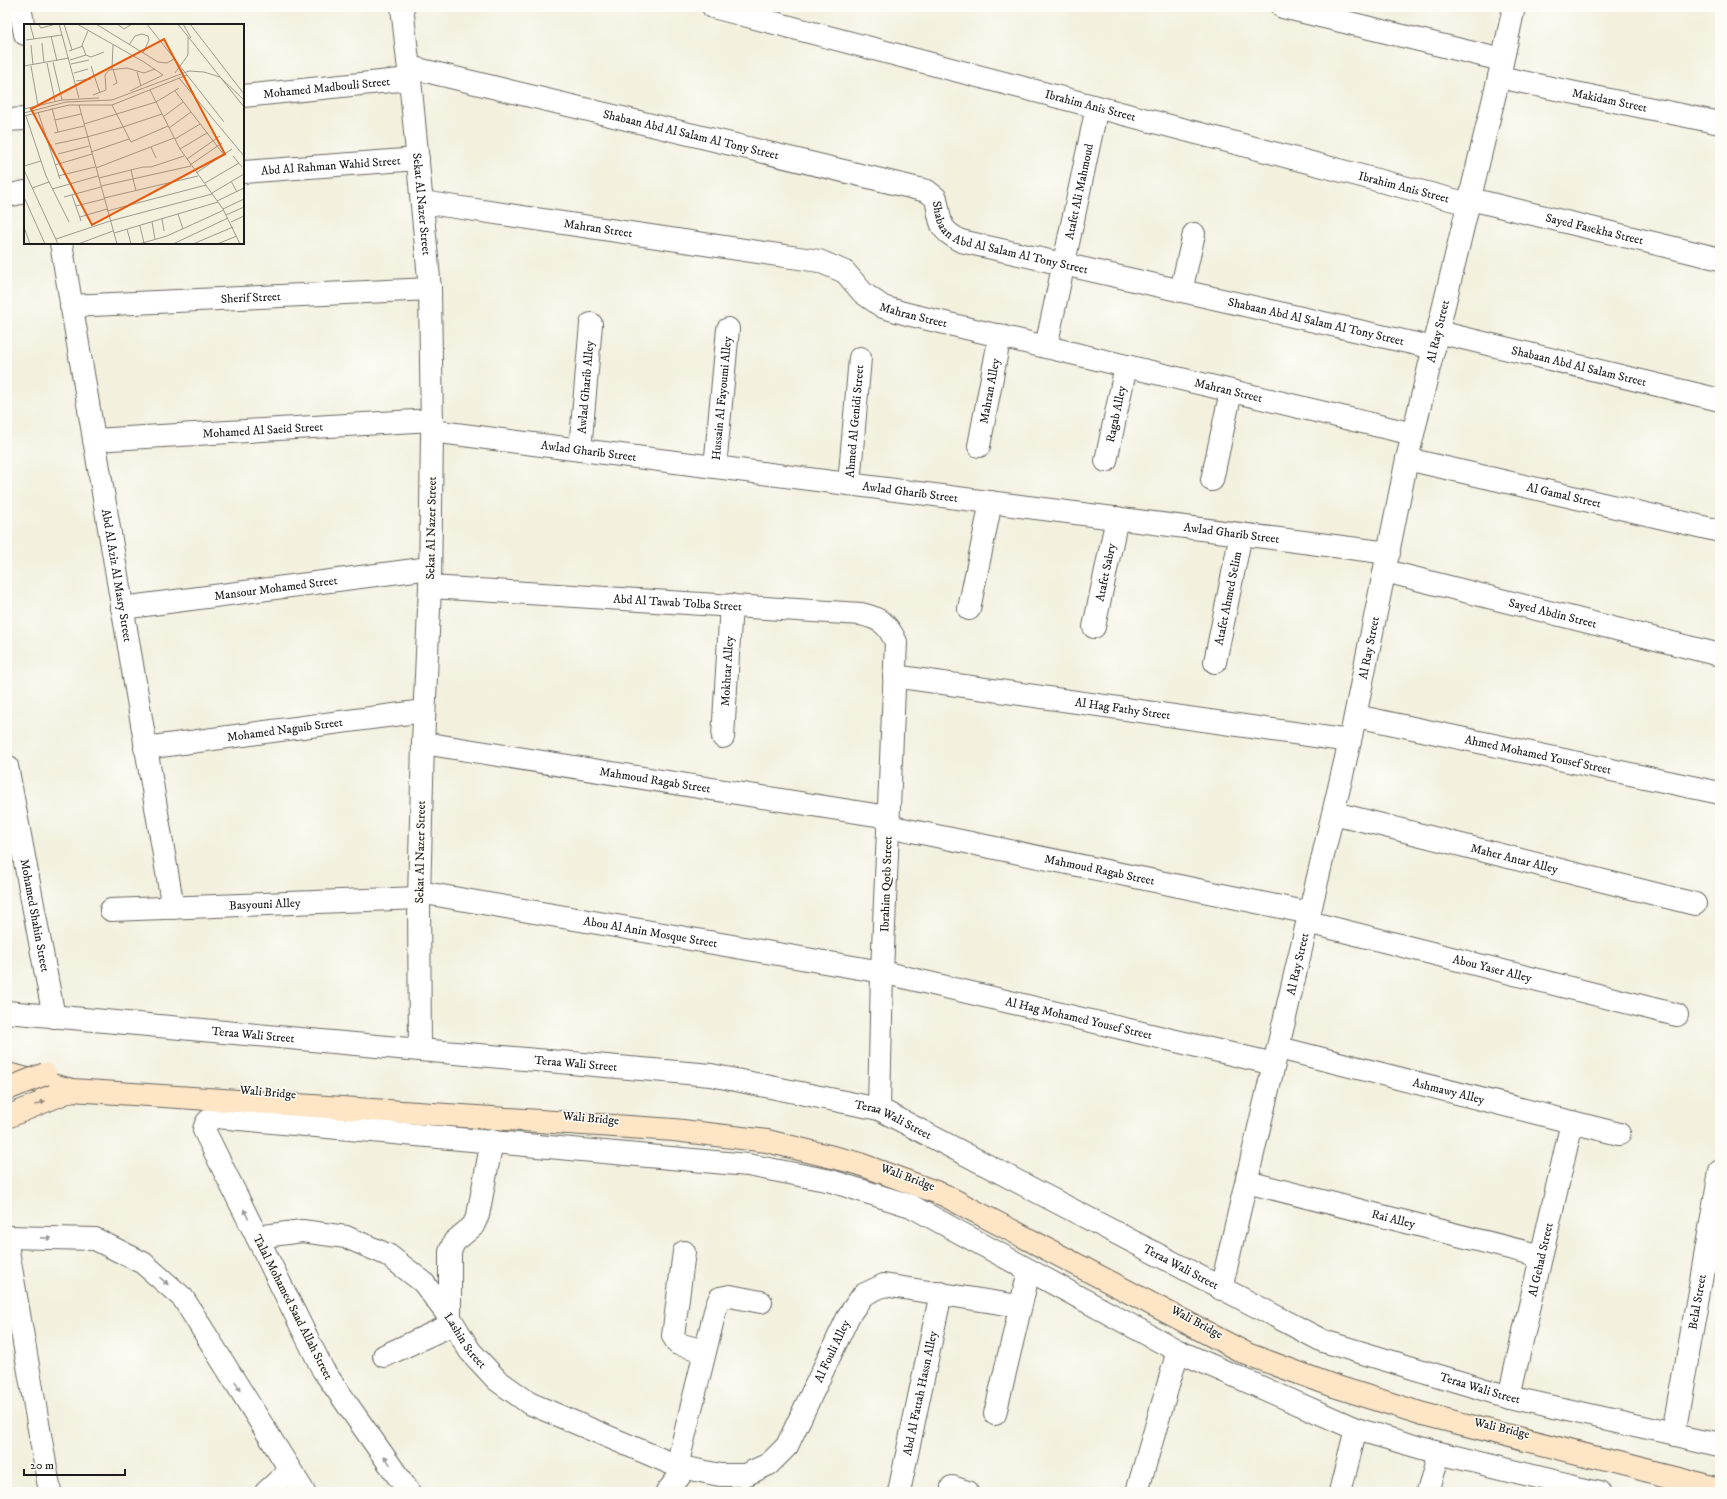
<svg xmlns="http://www.w3.org/2000/svg" width="1727" height="1499" font-family="'IM FELL DW Pica',serif">
<style>
.lines{fill:none;stroke-linecap:round;stroke-linejoin:round}
.street-casing{stroke:#676660;stroke-width:24}
.secondary-casing{stroke:#676660;stroke-width:24}
.street{stroke:#fff;stroke-width:22}
.secondary{stroke:#fde5c5;stroke-width:22}
.secondary-bridge-casing{stroke:#676660;stroke-width:24;stroke-linecap:butt}
.secondary-bridge{stroke:#fde5c5;stroke-width:22}
.oneway{fill:#988b79}
.oneway2{fill:#999}
.labels{text-anchor:middle;stroke-width:3;stroke-linejoin:round;paint-order:stroke}
.street-label{font-size:12px;fill:#1c1c1c;stroke:#fdfcf7}
.inset-road{fill:none;stroke:#9d9b90;stroke-width:1}
.view{fill:#e8590c;fill-opacity:0.15;stroke:#e8590c;stroke-width:2}
.inset-edge{fill:none;stroke:#1c1c1c;stroke-width:2}
</style>
<rect width="100%" height="100%" fill="#fdfcf7"/>
<filter id="ink" filterUnits="userSpaceOnUse"><feTurbulence type="fractalNoise" baseFrequency=".025" numOctaves="2"/><feDisplacementMap in="SourceGraphic" scale="8" xChannelSelector="R" yChannelSelector="G"/><feConvolveMatrix kernelMatrix="1 2 1 2 8 2 1 2 1" color-interpolation-filters="sRGB"/></filter>
<filter id="wash" filterUnits="userSpaceOnUse"><feTurbulence type="fractalNoise" baseFrequency=".012" numOctaves="4" result="noise"/><feDisplacementMap in="SourceGraphic" scale="16" xChannelSelector="R" yChannelSelector="G"/><feGaussianBlur stdDeviation="0.9" result="paint"/><feColorMatrix in="noise" values="0 0 0 0 0 0 0 0 0 0 0 0 0 0 0 0 0 1.4 0 .05"/><feComposite in="paint" operator="in"/></filter>
<g filter="url(#wash)">
<rect width="100%" height="100%" fill="#f3f0de"/>
</g>
<g filter="url(#ink)">
<g class="lines">
<defs>
<g id="street">
<path d="M20 7 25 34"/>
<path id="s1" d="M402 7 410 79 430 289 432 431 430 587 423 743 419 898 420 1050"/>
<path id="s2" d="M713 7 1469 204"/>
<path d="M1283 7 1502 60"/>
<path id="s3" d="M409 67 927 191 936 198C941 221 937 229 961 241L1434 348"/>
<path id="s4" d="M1499 77 1720 123"/>
<path id="s5" d="M243 96 410 79"/>
<path d="M7 120 25 119"/>
<path id="s6" d="M243 172 418 159"/>
<path d="M7 196 25 192"/>
<path id="s7" d="M1470 199 1720 259"/>
<path id="s8" d="M422 202 819 261 845 272 863 293 883 307 907 314 1413 434"/>
<path id="s9" d="M61 243 173 908"/>
<path d="M1181 291 1194 234"/>
<path id="s10" d="M71 306 430 289"/>
<path id="s11" d="M1438 332 1720 400"/>
<path id="s12" d="M1046 347 1097 107"/>
<path id="s13" d="M432 431 1389 553"/>
<path id="s14" d="M94 440 432 420"/>
<path id="s15" d="M979 446 1000 335"/>
<path id="s16" d="M580 450 591 324"/>
<path id="s17" d="M1407 459 1720 531"/>
<path id="s18" d="M1106 461 1126 366"/>
<path id="s19" d="M715 467 728 329"/>
<path d="M1212 480 1231 391"/>
<path id="s20" d="M849 484 860 358"/>
<path id="s21" d="M1385 571 1720 655"/>
<path id="s22" d="M430 587 861 614C881 619 887 623 896 642L882 972 879 1109"/>
<path id="s23" d="M122 608 430 568"/>
<path d="M969 609 991 502"/>
<path id="s24" d="M1094 627 1117 518"/>
<path id="s25" d="M1215 662 1241 534"/>
<path id="s26" d="M894 676 1350 741"/>
<path id="s27" d="M1356 716 1720 793"/>
<path id="s28" d="M723 737 731 605"/>
<path id="s29" d="M423 743 888 817"/>
<path id="s30" d="M145 748 424 711"/>
<path id="s31" d="M7 766 54 1017"/>
<path id="s32" d="M1334 813 1695 904"/>
<path id="s33" d="M888 826 1310 913"/>
<path id="s34" d="M419 892 882 972 1274 1064"/>
<path id="s35" d="M111 910 419 898"/>
<path id="s36" d="M1308 922 1677 1015"/>
<path id="s37" d="M7 1012 420 1050 711 1075 879 1109 1323 1341 1509 1397 1720 1444"/>
<path id="s38" d="M1279 1048 1619 1134"/>
<path id="s39" d="M1247 1182 1541 1256"/>
<path d="M7 1237 95 1239 143 1263 183 1298 304 1492"/>
<path id="s40" d="M257 1237 302 1231 346 1237 388 1255 423 1282 450 1318 470 1351 497 1380 529 1403 677 1466 720 1475H745L769 1464 787 1446 849 1315 863 1295 884 1285 1019 1306"/>
<path d="M7 1245 50 1492"/>
<path d="M684 1252 673 1336 678 1344 705 1351"/>
<path id="s41" d="M1221 1289 1350 741 1407 459 1499 77 1514 7"/>
<path d="M450 1318V1252L454 1242 473 1226 478 1215 492 1141"/>
<path d="M384 1356 453 1324"/>
<path id="s42" d="M1509 1397 1572 1122"/>
<path d="M995 1414 1029 1271"/>
<path id="s43" d="M1674 1434 1720 1171"/>
<path d="M677 1466 716 1307 720 1298 730 1296 761 1302"/>
<path d="M952 1487 967 1492"/>
<path d="M266 1492 290 1470"/>
<path d="M409 1492 323 1370 204 1130C206 1121 209 1119 217 1117L748 1165 831 1181 911 1206 1178 1351 1356 1429 1439 1453 1599 1492"/>
<path d="M667 1492 686 1468"/>
<path id="s44" d="M899 1492 941 1293"/>
<path d="M1137 1492 1178 1351"/>
<path d="M1340 1492 1356 1429"/>
<path d="M1428 1492 1439 1453"/>
</g>
<path id="secondary" d="M7 1074 72 1090 674 1130 767 1141 857 1163 944 1195 1247 1354 1334 1386 1423 1414 1720 1489
M7 1117 72 1090"/>
</defs>
<use href="#street" class="street-casing"/>
<use href="#secondary" class="secondary-casing"/>
<use href="#street" class="street"/>
<use href="#secondary" class="secondary"/>
<defs>
<path id="secondary-bridge" d="M7 1089 45 1074"/>
</defs>
<use href="#secondary-bridge" class="secondary-bridge-casing"/>
<use href="#secondary-bridge" class="secondary-bridge"/>
</g>
<defs><path id="oneway-solid" d="M-6-.8H1V-3.2L6.5 0L1 3.2V.8H-6Z"/></defs>
<use class="oneway" href="#oneway-solid" transform="translate(40 1103) rotate(-22)"/>
<g class="oneway2">
<use href="#oneway-solid" transform="translate(246 1214) rotate(-116)"/>
<use href="#oneway-solid" transform="translate(46 1238) rotate(1)"/>
<use href="#oneway-solid" transform="translate(164 1281) rotate(41)"/>
<use href="#oneway-solid" transform="translate(238 1386) rotate(58)"/>
<use href="#oneway-solid" transform="translate(387 1460) rotate(-125)"/>
</g>
</g>
<g class="labels">
<g class="street-label">
<text dy="4" stroke="none"><textPath href="#s5" startOffset="84">Mohamed Madbouli Street</textPath></text>
<text dy="4" stroke="none"><textPath href="#s4" startOffset="113">Makidam Street</textPath></text>
<text dy="4" stroke="none"><textPath href="#s2" startOffset="390">Ibrahim Anis Street</textPath></text>
<text dy="4" stroke="none"><textPath href="#s3" startOffset="290">Shabaan Abd Al Salam Al Tony Street</textPath></text>
<text dy="4" stroke="none"><textPath href="#s6" startOffset="88">Abd Al Rahman Wahid Street</textPath></text>
<text dy="4" stroke="none"><textPath href="#s2" startOffset="714">Ibrahim Anis Street</textPath></text>
<text dy="4" stroke="none"><textPath href="#s12" startOffset="159">Atafet Ali Mahmoud</textPath></text>
<text dy="4" stroke="none"><textPath href="#s1" startOffset="198">Sekat Al Nazer Street</textPath></text>
<text dy="4" stroke="none"><textPath href="#s8" startOffset="178">Mahran Street</textPath></text>
<text dy="4" stroke="none"><textPath href="#s7" startOffset="128">Sayed Fasekha Street</textPath></text>
<text dy="4" stroke="none"><textPath href="#s3" startOffset="637">Shabaan Abd Al Salam Al Tony Street</textPath></text>
<text dy="4" stroke="none"><textPath href="#s10" startOffset="180">Sherif Street</textPath></text>
<text dy="4" stroke="none"><textPath href="#s8" startOffset="513">Mahran Street</textPath></text>
<text dy="4" stroke="none"><textPath href="#s3" startOffset="961">Shabaan Abd Al Salam Al Tony Street</textPath></text>
<text dy="4" stroke="none"><textPath href="#s41" startOffset="982">Al Ray Street</textPath></text>
<text dy="4" stroke="none"><textPath href="#s11" startOffset="145">Shabaan Abd Al Salam Street</textPath></text>
<text dy="4" stroke="none"><textPath href="#s16" startOffset="63">Awlad Gharib Alley</textPath></text>
<text dy="4" stroke="none"><textPath href="#s8" startOffset="837">Mahran Street</textPath></text>
<text dy="4" stroke="none"><textPath href="#s15" startOffset="56">Mahran Alley</textPath></text>
<text dy="4" stroke="none"><textPath href="#s19" startOffset="69">Hussain Al Fayoumi Alley</textPath></text>
<text dy="4" stroke="none"><textPath href="#s18" startOffset="48">Ragab Alley</textPath></text>
<text dy="4" stroke="none"><textPath href="#s20" startOffset="63">Ahmed Al Genidi Street</textPath></text>
<text dy="4" stroke="none"><textPath href="#s14" startOffset="169">Mohamed Al Saeid Street</textPath></text>
<text dy="4" stroke="none"><textPath href="#s13" startOffset="158">Awlad Gharib Street</textPath></text>
<text dy="4" stroke="none"><textPath href="#s13" startOffset="482">Awlad Gharib Street</textPath></text>
<text dy="4" stroke="none"><textPath href="#s17" startOffset="161">Al Gamal Street</textPath></text>
<text transform="translate(431 528) rotate(-89)" y="4">Sekat Al Nazer Street</text>
<text dy="4" stroke="none"><textPath href="#s13" startOffset="806">Awlad Gharib Street</textPath></text>
<text dy="4" stroke="none"><textPath href="#s24" startOffset="56">Atafet Sabry</textPath></text>
<text dy="4" stroke="none"><textPath href="#s9" startOffset="337">Abd Al Aziz Al Masry Street</textPath></text>
<text dy="4" stroke="none"><textPath href="#s23" startOffset="155">Mansour Mohamed Street</textPath></text>
<text dy="4" stroke="none"><textPath href="#s25" startOffset="65">Atafet Ahmed Selim</textPath></text>
<text dy="4" stroke="none"><textPath href="#s22" startOffset="248">Abd Al Tawab Tolba Street</textPath></text>
<text dy="4" stroke="none"><textPath href="#s21" startOffset="173">Sayed Abdin Street</textPath></text>
<text dy="4" stroke="none"><textPath href="#s41" startOffset="658">Al Ray Street</textPath></text>
<text dy="4" stroke="none"><textPath href="#s28" startOffset="66">Mokhtar Alley</textPath></text>
<text dy="4" stroke="none"><textPath href="#s26" startOffset="231">Al Hag Fathy Street</textPath></text>
<text dy="4" stroke="none"><textPath href="#s30" startOffset="141">Mohamed Naguib Street</textPath></text>
<text dy="4" stroke="none"><textPath href="#s27" startOffset="186">Ahmed Mohamed Yousef Street</textPath></text>
<text dy="4" stroke="none"><textPath href="#s29" startOffset="235">Mahmoud Ragab Street</textPath></text>
<text transform="translate(420 852) rotate(-89)" y="4">Sekat Al Nazer Street</text>
<text dy="4" stroke="none"><textPath href="#s32" startOffset="186">Maher Antar Alley</textPath></text>
<text dy="4" stroke="none"><textPath href="#s33" startOffset="216">Mahmoud Ragab Street</textPath></text>
<text transform="translate(886 884) rotate(-88)" y="4">Ibrahim Qotb Street</text>
<text dy="4" stroke="none"><textPath href="#s35" startOffset="154">Basyouni Alley</textPath></text>
<text dy="4" stroke="none"><textPath href="#s31" startOffset="152">Mohamed Shahin Street</textPath></text>
<text dy="4" stroke="none"><textPath href="#s34" startOffset="235">Abou Al Anin Mosque Street</textPath></text>
<text dy="4" stroke="none"><textPath href="#s41" startOffset="334">Al Ray Street</textPath></text>
<text dy="4" stroke="none"><textPath href="#s36" startOffset="190">Abou Yaser Alley</textPath></text>
<text dy="4" stroke="none"><textPath href="#s34" startOffset="672">Al Hag Mohamed Yousef Street</textPath></text>
<text dy="4" stroke="none"><textPath href="#s37" startOffset="247">Teraa Wali Street</textPath></text>
<text dy="4" stroke="none"><textPath href="#s37" startOffset="571">Teraa Wali Street</textPath></text>
<text dy="4" stroke="none"><textPath href="#s38" startOffset="175">Ashmawy Alley</textPath></text>
<text transform="translate(268 1092) rotate(5)" y="4">Wali Bridge</text>
<text transform="translate(591 1118) rotate(5)" y="4">Wali Bridge</text>
<text dy="4" stroke="none"><textPath href="#s37" startOffset="895">Teraa Wali Street</textPath></text>
<text transform="translate(908 1177) rotate(20)" y="4">Wali Bridge</text>
<text dy="4" stroke="none"><textPath href="#s39" startOffset="151">Rai Alley</textPath></text>
<text dy="4" stroke="none"><textPath href="#s42" startOffset="141">Al Gehad Street</textPath></text>
<text dy="4" stroke="none"><textPath href="#s37" startOffset="1219">Teraa Wali Street</textPath></text>
<text dy="4" stroke="none"><textPath href="#s43" startOffset="134">Belal Street</textPath></text>
<text transform="translate(293 1307) rotate(63)" y="4">Talal Mohamed Saad Allah Street</text>
<text transform="translate(1197 1322) rotate(28)" y="4">Wali Bridge</text>
<text dy="4" stroke="none"><textPath href="#s40" startOffset="252">Lashin Street</textPath></text>
<text dy="4" stroke="none"><textPath href="#s40" startOffset="729">Al Fouli Alley</textPath></text>
<text dy="4" stroke="none"><textPath href="#s37" startOffset="1543">Teraa Wali Street</textPath></text>
<text dy="4" stroke="none"><textPath href="#s44" startOffset="101">Abd Al Fattah Hassn Alley</textPath></text>
<text transform="translate(1502 1428) rotate(13)" y="4">Wali Bridge</text>
</g>
</g>
<g transform="translate(24 24)">
<rect width="220" height="220" fill="#f3f0de"/>
<path class="inset-road" d="M6 0 10 15M14 0 17 4 32 0M35 0 55 74M40 0 48 26M53 0 120 38 139 51 106 67M72 0 134 38 143 39 150 35M93 0 100 5 108 0M123 0 200 98M154 0 220 83M159 0 167 14M166 0 220 70M27 12 33 37M2 16 38 11M18 19 20 39M7 21 9 41M105 21 111 12 118 10 124 12M45 27 59 22M119 29 125 16 124 12M62 31 58 21 64 7M46 36 62 31 67 33 80 28M29 38 38 76M23 39 31 77M47 40 65 36M0 42 45 34M7 42 14 82M67 42 76 69M88 45 89 21M89 45 93 59 89 61M113 48 117 62M50 49 64 45M151 49 164 31V13M155 54 220 132M52 57 67 55M126 66 156 125 199 185 216 220M151 67 200 131M69 71 82 66 81 51 85 46 103 44 120 49 131 45M132 78 155 64M55 81 93 220M88 81 107 118 144 102M28 84 34 108M0 85 38 76 75 74M14 88 36 155M0 89 42 78 88 76 165 47 180 48 196 53 220 76M0 92 45 81H88L163 51M2 92 22 152 45 198M139 93 159 78M31 96 57 90M60 100 132 78M99 103 138 90M145 104 167 88M30 109 60 102M63 113 99 103M151 115 176 100M31 120 63 113M127 123 132 134M156 125 183 109M67 128 105 115M34 130 65 122M209 132 218 143M163 135 196 112M31 141 68 130M166 141 198 119M0 142 17 137M72 144 150 114M0 146 34 220M107 146 112 167M172 149 208 125M34 152 71 143M75 154 119 143H127L160 132M207 157 213 168M181 159 215 139M77 162 167 142M8 164 25 158M28 165 74 152M188 169 220 150M48 171 57 197M0 173 21 220M40 173 77 163M80 174 174 152M193 177 220 164M52 182 80 175M199 185 220 175M83 187 182 161M154 190 159 205M202 191 220 183M56 193 83 185M138 195 140 207M86 197 188 170M128 198 131 215M207 198 220 192M116 202 120 219M0 203 6 220M103 205 107 220M90 209 194 178M32 215 86 197M54 220 89 207M115 220 143 212 200 186M149 220 204 194M169 220 209 203M193 220 213 212"/>
<path class="view" d="M140 15 201 130 68 201 7 85Z"/>
<rect width="220" height="220" class="inset-edge"/>
</g>
<rect width="1727" height="1499" fill="none" stroke="#fdfcf7" stroke-width="24"/>
<path d="M24 1469v6h101v-6" fill="none" stroke="#1c1c1c" stroke-width="2"/>
<text x="30" y="1469" font-size="12" fill="#1c1c1c" stroke="#fdfcf7" stroke-width="3" paint-order="stroke">20 m</text>
</svg>
